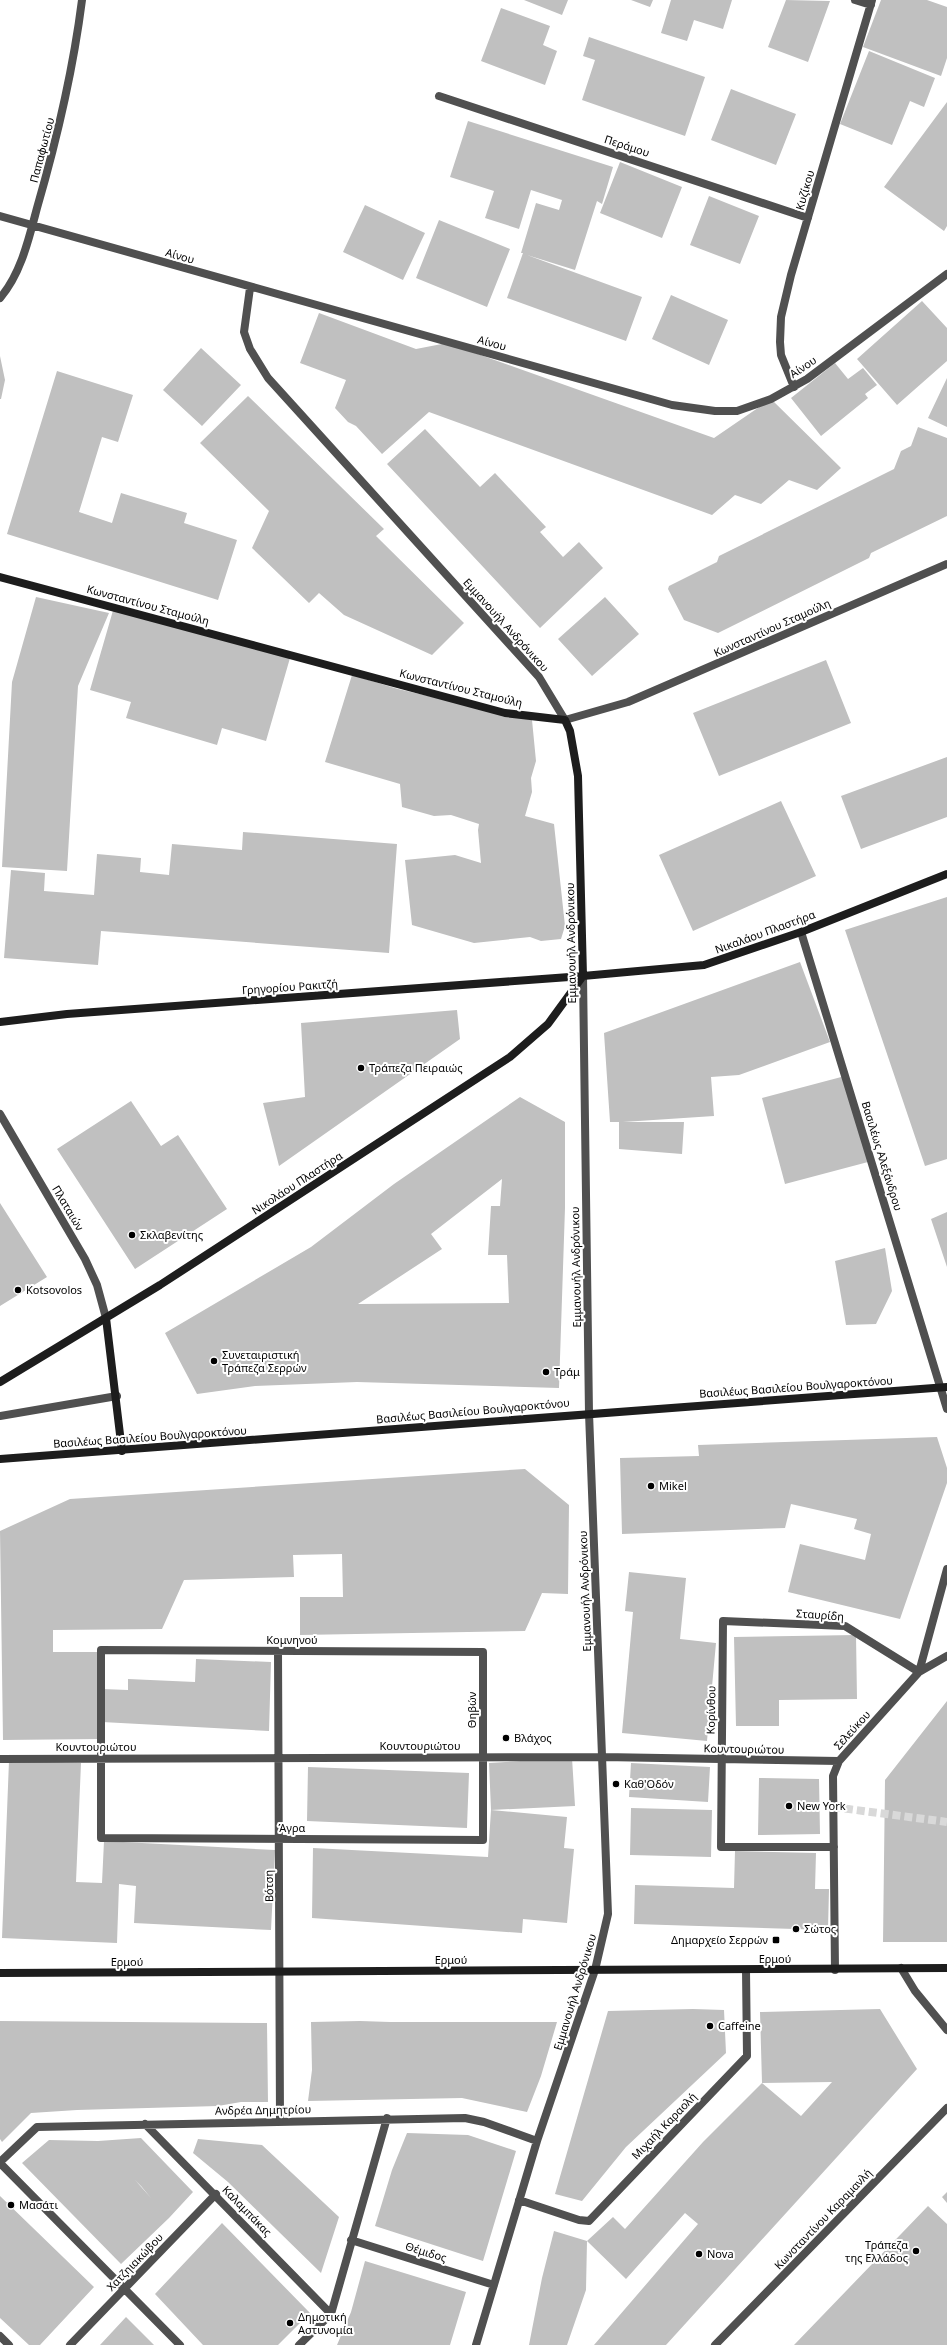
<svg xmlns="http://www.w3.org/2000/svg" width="947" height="2345" font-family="'Noto Sans',sans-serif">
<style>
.building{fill:#c0c0c0;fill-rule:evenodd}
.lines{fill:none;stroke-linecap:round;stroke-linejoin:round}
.street-tunnel{stroke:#d9d9d9;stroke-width:8;stroke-dasharray:8 4;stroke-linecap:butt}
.lane{stroke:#505050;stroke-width:8}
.street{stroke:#505050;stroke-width:8}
.secondary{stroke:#1d1d1d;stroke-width:8}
.poi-dot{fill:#000;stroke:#fff;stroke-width:1.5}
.labels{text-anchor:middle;stroke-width:4;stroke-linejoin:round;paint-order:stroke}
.street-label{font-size:11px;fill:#000;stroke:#fff}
.poi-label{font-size:11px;fill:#000;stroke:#fff;text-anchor:start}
</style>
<rect width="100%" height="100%" fill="#fff"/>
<path class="building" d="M524 0H568L562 15Z
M631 0H653L650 7Z
M671 0H732L723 29 694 20 687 41 661 33Z
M786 0 830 1 808 62 768 47Z
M881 0H927L947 7V58L941 76 863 47Z
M501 8 550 26 543 45 557 51 545 85 481 61Z
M589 37 705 77 685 136 582 100 595 60 583 56Z
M869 51 935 78 924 107 910 101 892 145 840 124Z
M731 89 796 114 776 165 711 140Z
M947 102V226L944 231 884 187Z
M468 121 613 167 602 204 597 201 575 270 527 255 642 297 626 341 507 298 523 253H521L536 203 559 210 562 200 531 190 519 229 485 218 494 191 450 177Z
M620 162 682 187 662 238 600 213Z
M709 196 759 216 740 264 690 245Z
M365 205 425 233 403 280 343 252Z
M439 220 510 249 487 307 416 278Z
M671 295 728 320 709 365 652 339Z
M922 301 947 328V361L897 405 857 359Z
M319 313 416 349 447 343 714 438 771 399 841 468 817 490 789 480 761 504 735 495 712 515 429 412 382 454 356 426 348 422 335 408 346 380 300 363Z
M201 348 241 385 202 426 163 390Z
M0 356 5 380 1 399H0Z
M835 363 848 379 863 368 877 385 865 394 868 398 821 436 791 398Z
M57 371 133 395 118 442 102 437 79 512 112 523 121 493 187 513 184 523 237 540 218 600 7 534Z
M947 378V427L928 418Z
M248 396 384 529 376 536 464 623 432 655 344 615 319 593 309 603 252 548 269 511 200 443Z
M918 427 947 438V516L871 553 869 558 718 633 684 620 668 589 669 586 717 562 719 556 894 469 901 451 911 446Z
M425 429 480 487 495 473 546 527 540 532 563 557 579 542 603 568 540 628 387 464Z
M36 597 109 613 78 686 67 871 2 867 12 682Z
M605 597 639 634 592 676 558 639Z
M114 607 290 658 266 741 222 728 217 745 126 718 131 702 90 690Z
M826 660 851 723 719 776 693 713Z
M352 675 398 689 532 720 536 761 531 778 532 792 525 816 554 824 565 926 561 939 541 941 530 937 474 943 412 925 405 860 455 855 481 863 478 830 479 824 451 815 434 816 402 807 400 784 325 762Z
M947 757V817L861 849 841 796Z
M781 801 816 876 693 931 659 855Z
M243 832 397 844 389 953 101 931 98 965 4 958 11 870 45 873 44 891 94 895 97 854 141 858 140 872 169 875 172 844 242 850Z
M947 897V1159L925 1166 845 930Z
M800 962 830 1042 739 1075 711 1077 714 1116 623 1122H684L682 1154 619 1149V1122H610L604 1033Z
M457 1010 460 1039 279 1166 263 1103 305 1097 301 1023Z
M845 1076 868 1162 785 1184 762 1098Z
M520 1097 565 1122V1208L559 1388 357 1382 255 1386 197 1394 165 1333 311 1247 394 1184ZM502 1179 500 1206H491L488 1255H507L509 1303 358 1304 442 1249 431 1234Z
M131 1101 161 1146 178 1135 227 1209 135 1269 57 1149Z
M0 1203 47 1277 0 1306Z
M947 1212V1267L931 1219Z
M885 1248 892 1291 876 1324 846 1325 835 1261Z
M937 1437 947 1468V1483L900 1619 788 1592 800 1544 865 1560 871 1534 854 1529 857 1519 791 1504 785 1528 622 1534 620 1458 699 1456 698 1445Z
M525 1469 569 1505 568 1594 542 1593 525 1631 300 1635V1597H343L342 1554 293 1555 294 1577 184 1580 162 1629 53 1630V1652H98L100 1739 3 1740 0 1531 70 1499Z
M629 1572 686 1578 680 1639 716 1643 707 1741 622 1733 633 1612 625 1611Z
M856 1635 857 1699 779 1700V1726H736L734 1637Z
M196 1659 271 1662 269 1731 102 1722V1689L128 1690V1679L195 1682Z
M947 1701V1942H883L885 1780Z
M572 1758 575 1806 491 1810 567 1817 564 1848 574 1849 567 1923 523 1919 522 1933 312 1918 313 1848 488 1857 491 1810 489 1763Z
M9 1761 81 1763 76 1882 102 1883 104 1841 275 1850 271 1930 134 1923 136 1886 119 1884 117 1943 2 1938Z
M631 1763 710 1767 708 1802 629 1797Z
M308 1767 469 1773 467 1828 307 1821Z
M759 1778 819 1779 820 1834 758 1835Z
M631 1808 712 1810 711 1857 630 1855Z
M735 1851 816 1853 815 1889H829L828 1930 634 1924 635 1885 734 1888Z
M693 2009 724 2010 726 2053 626 2147 582 2201 555 2194 608 2011Z
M880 2009 917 2069 666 2345H594L698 2224 685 2213 626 2279 587 2241 613 2217 625 2229 703 2142 762 2083 801 2116 832 2082 762 2083 760 2012Z
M0 2021 267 2023 268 2102H241L218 2106 77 2110 31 2113 2 2142 0 2139Z
M360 2021 390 2022H557L541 2076 527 2112 462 2098 308 2101 312 2070 311 2022Z
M407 2133 468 2135 516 2151 483 2261 375 2226 392 2170Z
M141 2138 193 2192 169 2218 121 2264 22 2163 49 2140 98 2141ZM135 2180 141 2186 151 2198Z
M198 2139 262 2145 339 2217 321 2273 228 2182 193 2153Z
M947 2192V2203L942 2197Z
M0 2196 94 2287 40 2345H29L0 2318Z
M928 2206 947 2224V2345H794Z
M222 2223 310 2313 278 2345H203L155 2294Z
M554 2231 587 2241 586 2290 567 2345H529L542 2278Z
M365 2261 466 2292 450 2345H337L351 2312Z
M126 2317 154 2345H100Z"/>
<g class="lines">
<path class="street-tunnel" d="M833 1807 947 1822"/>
<path class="lane" d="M0 1416 117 1396"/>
<path class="street" d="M855 0 871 5
M439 96 808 218
M0 216 672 405 715 411H737L771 399 807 379 947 274
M250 288 244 332 250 349 268 378 539 677 565 720 628 702 947 564
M0 298C21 274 29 238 37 208 57 139 73 71 82 0
M794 387 781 355 780 342 781 317 791 275 872 0
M801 932 947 1409
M0 1114 85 1259 97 1285 106 1318
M101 1650 483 1652V1840L101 1838Z
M278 1651 280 2121
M919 1672 947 1656
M0 1759 603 1757 839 1761
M834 1847H721L723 1621 845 1626 919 1672
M901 1968 915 1991 947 2030
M835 1970 833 1776 839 1761 919 1672 947 1569
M145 2124 331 2314
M0 2162 37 2127 465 2118 484 2122 537 2141
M0 2163 180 2345
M519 2200 579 2220 589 2221 747 2056 746 1970
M351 2240 494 2285
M0 2336 9 2345
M70 2345 216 2194
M299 2345 331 2314 387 2118
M476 2345 537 2141 595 1970 608 1914 589 1413 583 976
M715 2345 947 2108"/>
<path class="secondary" d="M0 577 505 713 565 720 570 731 578 776 583 976
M0 1022 67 1014 583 976 704 965 801 932 947 874
M106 1318 122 1451
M0 1382 160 1285 510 1057 548 1024 583 976
M0 1459 947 1387
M0 1973 947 1968"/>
</g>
<g class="poi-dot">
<circle cx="361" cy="1068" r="4"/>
<circle cx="132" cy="1235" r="4"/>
<circle cx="18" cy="1290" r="4"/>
<circle cx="214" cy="1361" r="4"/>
<circle cx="546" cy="1372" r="4"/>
<circle cx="651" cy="1486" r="4"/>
<circle cx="506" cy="1738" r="4"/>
<circle cx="616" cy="1784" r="4"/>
<circle cx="789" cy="1806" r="4"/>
<circle cx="796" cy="1929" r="4"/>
<rect x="772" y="1936" width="8" height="8" rx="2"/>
<circle cx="710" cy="2026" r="4"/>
<circle cx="11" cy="2205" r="4"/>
<circle cx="916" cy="2251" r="4"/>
<circle cx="699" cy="2254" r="4"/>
<circle cx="290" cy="2323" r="4"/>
</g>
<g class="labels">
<g class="street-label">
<text transform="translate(627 146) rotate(18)" y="4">Περάμου</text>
<text transform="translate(42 150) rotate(-75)" y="4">Παπαφωτίου</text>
<text transform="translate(805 190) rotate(-74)" y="4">Κυζίκου</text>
<text transform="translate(180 256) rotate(16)" y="4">Αίνου</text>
<text transform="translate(492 343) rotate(15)" y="4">Αίνου</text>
<text transform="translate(803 367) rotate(-34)" y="4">Αίνου</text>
<text transform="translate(148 605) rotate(15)" y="4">Κωνσταντίνου Σταμούλη</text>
<text transform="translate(506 625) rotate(48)" y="4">Εμμανουήλ Ανδρόνικου</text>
<text transform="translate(772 628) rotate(-24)" y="4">Κωνσταντίνου Σταμούλη</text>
<text transform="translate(461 688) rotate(14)" y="4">Κωνσταντίνου Σταμούλη</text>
<text transform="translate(765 932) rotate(-20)" y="4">Νικαλάου Πλαστήρα</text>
<text transform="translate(571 943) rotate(-91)" y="4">Εμμανουήλ Ανδρόνικου</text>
<text transform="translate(290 987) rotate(-4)" y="4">Γρηγορίου Ρακιτζή</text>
<text transform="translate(882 1156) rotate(73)" y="4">Βασιλέως Αλεξάνδρου</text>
<text transform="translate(297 1183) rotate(-33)" y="4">Νικολάου Πλαστήρα</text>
<text transform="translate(68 1208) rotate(59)" y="4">Πλαταιών</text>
<text transform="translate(576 1267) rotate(-91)" y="4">Εμμανουήλ Ανδρόνικου</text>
<text transform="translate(796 1387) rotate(-4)" y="4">Βασιλέως Βασιλείου Βουλγαροκτόνου</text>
<text transform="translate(473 1411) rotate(-5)" y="4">Βασιλέως Βασιλείου Βουλγαροκτόνου</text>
<text transform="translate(150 1437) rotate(-4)" y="4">Βασιλέως Βασιλείου Βουλγαροκτόνου</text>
<text transform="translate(585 1591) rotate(-92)" y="4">Εμμανουήλ Ανδρόνικου</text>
<text transform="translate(820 1615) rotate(4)" y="4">Σταυρίδη</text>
<text x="292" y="1644">Κομνηνού</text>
<text transform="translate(472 1710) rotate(-90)" y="4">Θηβών</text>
<text transform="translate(711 1710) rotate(-89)" y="4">Κορίνθου</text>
<text transform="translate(852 1730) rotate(-48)" y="4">Σελεύκου</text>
<text x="420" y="1750">Κουντουριώτου</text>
<text x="96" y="1751">Κουντουριώτου</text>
<text transform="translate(744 1749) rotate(1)" y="4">Κουντουριώτου</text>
<text x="292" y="1832">Άγρα</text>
<text transform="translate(269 1886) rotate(-91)" y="4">Βότση</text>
<text x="775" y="1963">Ερμού</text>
<text x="451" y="1964">Ερμού</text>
<text x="127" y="1966">Ερμού</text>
<text transform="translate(575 1992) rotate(-73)" y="4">Εμμανουήλ Ανδρόνικου</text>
<text transform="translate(263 2110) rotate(-1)" y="4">Ανδρέα Δημητρίου</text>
<text transform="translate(664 2126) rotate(-46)" y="4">Μιχαήλ Καραολή</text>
<text transform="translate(247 2211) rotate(46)" y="4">Καλαμπάκας</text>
<text transform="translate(823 2219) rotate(-46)" y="4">Κωνσταντίνου Καραμανλή</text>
<text transform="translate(426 2252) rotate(17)" y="4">Θέμιδος</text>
<text transform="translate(135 2262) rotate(-46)" y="4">Χατζηιακώβου</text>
</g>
<g class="poi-label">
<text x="369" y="1072">Τράπεζα Πειραιώς</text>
<text x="140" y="1239">Σκλαβενίτης</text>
<text x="26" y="1294">Kotsovolos</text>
<text x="222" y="1359">Συνεταιριστική<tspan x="222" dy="13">Τράπεζα Σερρών</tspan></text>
<text x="554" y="1376">Τράμ</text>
<text x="659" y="1490">Mikel</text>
<text x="514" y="1742">Βλάχος</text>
<text x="624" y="1788">Καθ'Οδόν</text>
<text x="797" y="1810">New York</text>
<text x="804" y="1933">Σώτος</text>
<text x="768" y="1944" text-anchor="end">Δημαρχείο Σερρών</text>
<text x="718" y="2030">Caffeine</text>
<text x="19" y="2209">Μασάτι</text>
<text x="908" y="2249" text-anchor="end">Τράπεζα<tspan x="908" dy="13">της Ελλάδος</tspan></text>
<text x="707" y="2258">Nova</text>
<text x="298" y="2321">Δημοτική<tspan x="298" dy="13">Αστυνομία</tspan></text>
</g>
</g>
</svg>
